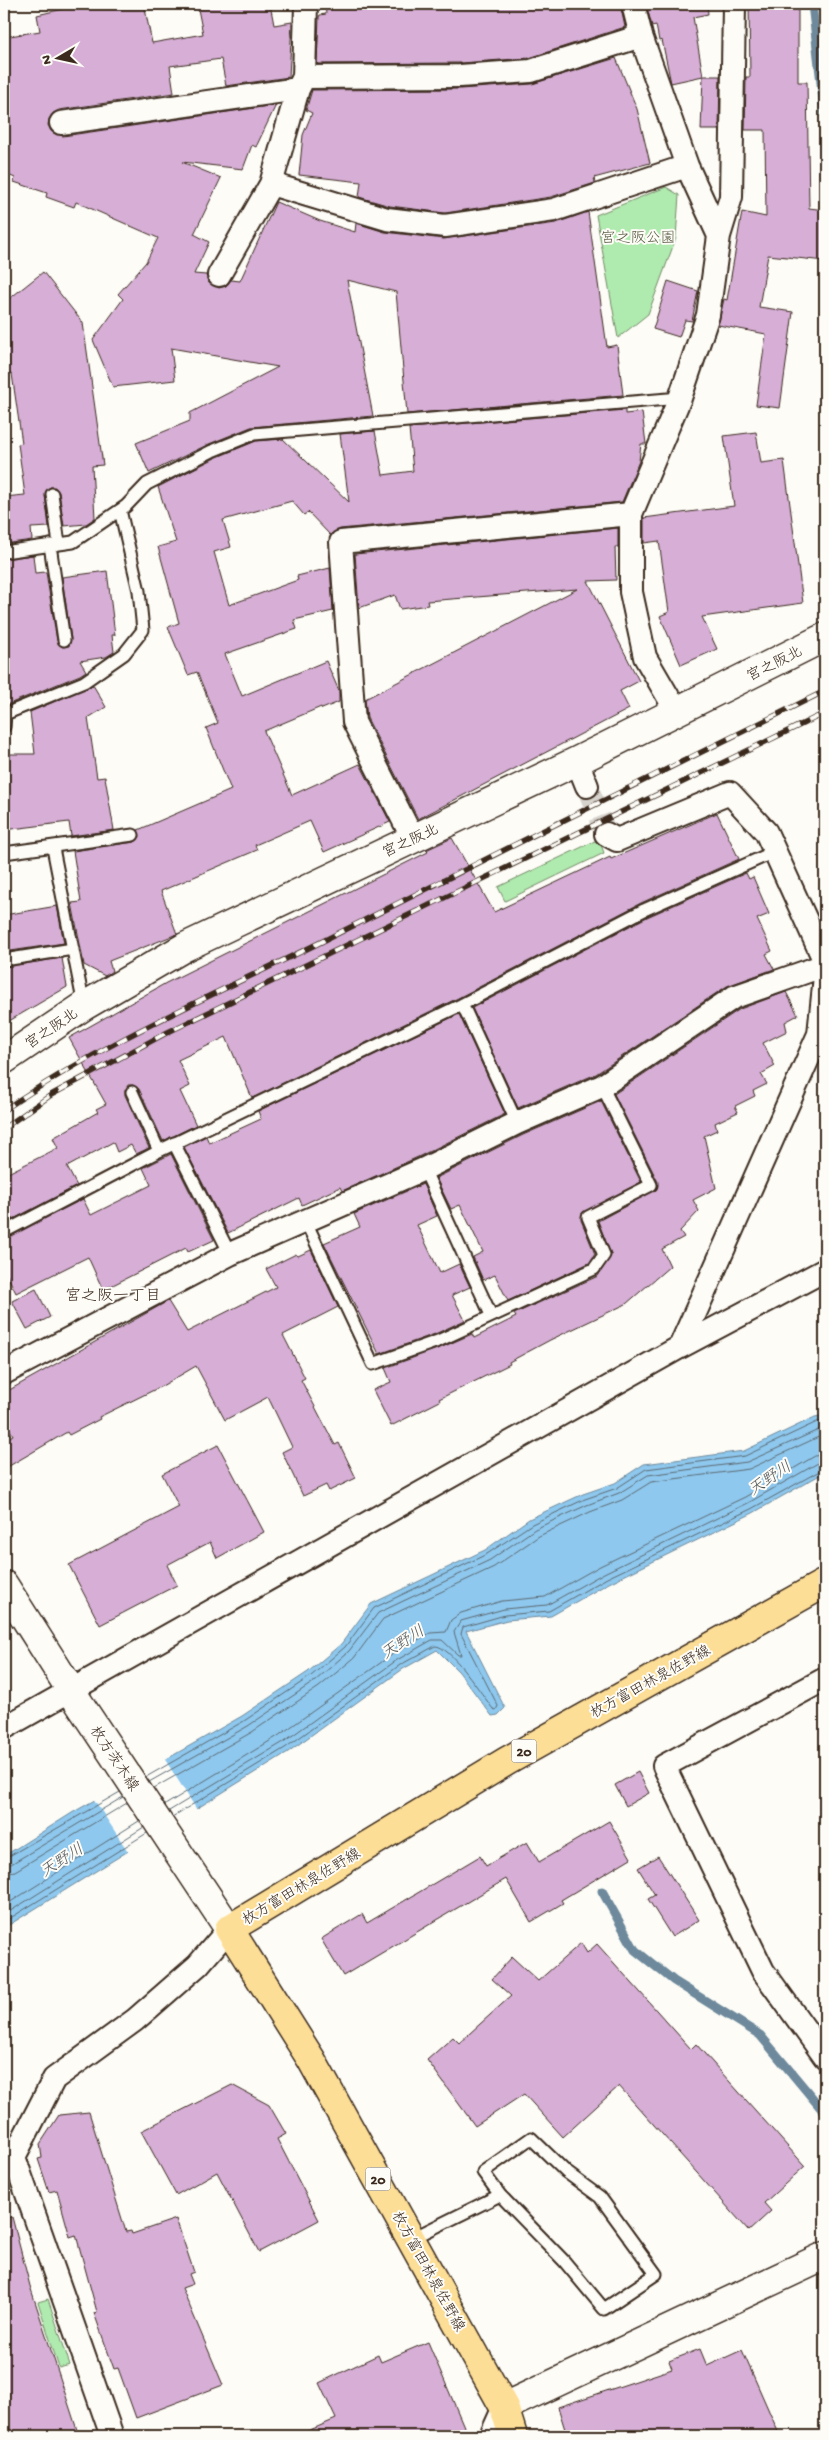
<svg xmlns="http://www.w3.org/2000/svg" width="829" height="2440" font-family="'Gochi Hand','Klee One',sans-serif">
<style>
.green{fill:#afeaaf;stroke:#758a66}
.water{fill:#8ec8ee;stroke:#6d899b}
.pier{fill:#fdfcf7}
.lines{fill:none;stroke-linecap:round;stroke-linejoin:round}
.shore{stroke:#5c6971;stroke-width:1}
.stream{stroke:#6d899b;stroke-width:9}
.building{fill:#d6aed6;stroke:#3b2a1e}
.minor-tunnel{stroke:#d6d2cc;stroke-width:22;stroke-dasharray:22 11;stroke-linecap:butt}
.service-casing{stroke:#3b2a1e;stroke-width:15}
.minor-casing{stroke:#3b2a1e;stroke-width:26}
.tertiary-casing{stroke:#3b2a1e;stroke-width:31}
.secondary-casing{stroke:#3b2a1e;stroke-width:31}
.primary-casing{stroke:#3b2a1e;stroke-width:31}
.service{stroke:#fdfcf7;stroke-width:11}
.minor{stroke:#fdfcf7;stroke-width:22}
.tertiary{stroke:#fdfcf7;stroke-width:28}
.secondary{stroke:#fdfcf7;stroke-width:28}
.primary{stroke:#fdde96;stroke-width:28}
.rail-casing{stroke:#3b2a1e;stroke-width:5.5}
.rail{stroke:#fdfcf7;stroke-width:4;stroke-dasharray:11;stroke-linecap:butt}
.labels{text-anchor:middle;stroke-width:4;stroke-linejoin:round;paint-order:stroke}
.shield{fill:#fdfcf7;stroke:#75695f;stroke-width:1}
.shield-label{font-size:14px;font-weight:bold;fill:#3b2a1e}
.park-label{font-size:15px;fill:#585a42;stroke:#fdfcf7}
.street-label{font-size:15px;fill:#3b2a1e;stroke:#fdfcf7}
.neighbourhood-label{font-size:16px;fill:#3b2a1e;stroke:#fdfcf7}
.water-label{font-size:16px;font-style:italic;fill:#54595c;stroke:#fdfcf7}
</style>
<rect width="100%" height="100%" fill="#fdfcf7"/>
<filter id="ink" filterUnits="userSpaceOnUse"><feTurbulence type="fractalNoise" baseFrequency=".02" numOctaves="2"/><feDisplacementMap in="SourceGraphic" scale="10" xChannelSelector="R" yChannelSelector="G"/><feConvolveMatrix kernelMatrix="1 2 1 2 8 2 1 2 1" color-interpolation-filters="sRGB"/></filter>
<g filter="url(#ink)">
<path class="green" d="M666 187 679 195 676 238 648 314 618 338 596 215Z
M599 839 604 853 505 901 498 887Z
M48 2299 70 2365 59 2368 38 2302Z"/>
<path class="water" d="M825 1415V1472L753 1513 609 1583 551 1616 507 1620 466 1631 505 1708 498 1715 492 1716 459 1672 437 1650 403 1669 288 1752 4 1928V1856L72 1813 242 1716 308 1672 341 1644 371 1604 485 1550 529 1519 583 1494 615 1483 644 1464 744 1451 815 1417Z"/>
<path class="pier" d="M164 1758 197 1810 129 1853 93 1798Z"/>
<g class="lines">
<path class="shore" d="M146 1777 244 1721 311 1676 345 1647 374 1608 487 1554 532 1524 585 1499 617 1488 646 1469 745 1456 817 1422 825 1420
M149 1782 248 1726 315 1681 349 1651 378 1613 490 1560 535 1529 587 1505 619 1493 648 1475 747 1462 825 1427
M154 1788 252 1732 319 1687 354 1658 383 1619 494 1567 539 1536 590 1512 622 1500 651 1482 749 1469 825 1434
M165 1805 278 1736 393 1654 430 1633 446 1632 451 1620 461 1613 502 1601 545 1597 600 1566 745 1497 815 1456 825 1454
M169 1811 282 1743 397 1660 432 1640H442L458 1655H461L454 1632 461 1621 504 1609 547 1605 604 1573 748 1503 818 1463 825 1462
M172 1817 285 1748 400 1665 435 1646C450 1645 483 1696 493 1709L496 1710 498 1706 461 1634 463 1627 505 1615 549 1611 607 1578 751 1509 825 1468
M4 1859 120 1792
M4 1866 11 1864 123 1797
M4 1873 15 1871 127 1803
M4 1906 139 1821
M4 1915 144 1827
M4 1922 147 1833"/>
<path class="stream" d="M812 4 825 118
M602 1891 635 1950 674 1981 760 2035 825 2113"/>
</g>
<path class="building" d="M85 4H144L152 43 203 34 197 4H270L274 25 292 22 289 77 226 86 221 59 170 66 174 93 59 110 53 113 49 119 48 125 51 131 63 136 276 105 256 147 252 145 243 169 182 162 221 178 194 234 209 242 194 274 206 275 208 282 219 288 226 286 231 280 240 281 276 202 320 221 355 232 356 223 385 232 444 239 556 223 588 212 607 347 617 345 623 395 407 414 396 292 347 280 373 416 251 427 209 444 149 473 136 443 190 421V413L278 367 171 348 175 380 113 387 93 340 123 299 118 294 146 262 158 238 76 202 74 207 46 197 47 193 14 182 15 178 4 173V37L40 31 37 15Z
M325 4H620L625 27 529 58 460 63 317 64 319 17 320 15 326 14Z
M646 4H707L708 14 693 17 703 76 671 83 662 40 659 41 656 25 652 26Z
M749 4H798V82H807L809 208 825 210V261L768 255 759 307 793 312 780 408 756 405 766 334 718 325 724 299 727 300 742 212 766 217 765 130H745L746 77H750Z
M616 58 637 109 650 163 594 178 595 183 551 197 445 213 390 206 359 197 361 182 299 175 303 135 312 113 306 110 312 90 460 89 532 84Z
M703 76H720L719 130H701Z
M43 272 83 323 103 465 92 466 95 518 86 524 64 526 59 492 55 487H50L45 495 49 527 31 528 32 540 4 544V497L25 495 18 444 22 443 12 374 4 369V303Z
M668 281 698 291 692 321 685 320 679 337 653 329Z
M625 410V414L642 412 646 444H641L639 461 622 502 340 529 330 535 308 512 304 515 292 501 223 520 231 547 214 552 229 605 298 580 297 576 330 568 333 611 294 620 297 629 225 654 242 696 326 661 339 691V702L322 709 321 707 264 731 292 795 360 764 390 822 324 852 310 821 255 845 257 850 161 891 177 934 109 961 112 971 105 976 84 965 72 903 81 902 73 851 135 842 140 837 138 830 231 790 206 728 218 723 197 672 188 675 168 627 179 623 158 547 176 542 158 487 215 458 256 441 283 439 349 502 340 434 375 431 383 475 413 471 409 428Z
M756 432 761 463 784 460 803 603 702 617 717 649 681 665 660 616 669 612 659 541 644 543V518L734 506 724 436Z
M618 528V547H615L616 580 588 581 639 681 620 691 629 709 418 819 367 718 365 699 577 589 427 601 428 605 400 609 395 595 359 608 355 554Z
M33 555 35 573 46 572 57 641 62 647 69 646 71 639 62 577 107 571 115 635H112L114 652 106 657 80 661 86 671 80 675 4 706V559Z
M93 685 106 707 88 718 97 778 105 777 114 830 71 836 69 822 4 830V754H35L30 712Z
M717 813 739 859 641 903 458 998 252 1098 226 1037 178 1060 190 1086 180 1091 196 1125 163 1141 139 1089 133 1085H128L125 1091V1095L149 1148 136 1154 131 1145 117 1152 113 1142 67 1167 77 1186 4 1224V1175L58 1148 53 1138 98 1112 96 1109 106 1104 69 1038 166 983 428 852 426 850 452 838 494 912 610 857 611 859Z
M746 873 749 879 753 877 769 914 757 919 772 951 766 954 774 969 727 986 596 1074 518 1108 472 1008 647 917Z
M57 906 64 943 4 952V915Z
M62 958 67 987 4 1024V967Z
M786 992 798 1015 785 1022 787 1031 763 1043 775 1066 761 1074 767 1084 753 1091 755 1096 735 1106 738 1112 715 1123 717 1130 704 1136 716 1188 693 1200 699 1211 680 1231 684 1237 662 1249 670 1266 626 1304 550 1340 509 1362 510 1364 439 1399 440 1401 391 1426 373 1390 391 1382 385 1368 440 1348 472 1334 474 1338 516 1317 514 1314 598 1276 611 1255 598 1221 657 1189 658 1182 614 1094 740 1009Z
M459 1014 505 1114 418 1157 342 1191 340 1187 302 1205 299 1198 228 1233 184 1147 206 1136 209 1143 261 1119 258 1111Z
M601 1101 641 1182 582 1213 581 1220 595 1254 589 1263 508 1301 495 1275 483 1280 473 1257 483 1252 460 1205 451 1209 436 1178 523 1135Z
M171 1154 214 1240 188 1252 186 1248 103 1290 88 1257 16 1293 4 1269V1239L83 1199 91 1215 151 1185 143 1168Z
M423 1184 437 1216 417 1225 440 1273 459 1264 470 1287 452 1295 465 1320 435 1334 379 1354 324 1243 360 1227 354 1214Z
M311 1250 338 1307 283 1335 305 1378 301 1380 335 1445 339 1443 356 1478 329 1491 326 1485 303 1496 282 1452 292 1447 268 1397 225 1420 196 1366 162 1386 99 1417 100 1419 69 1435 67 1432 4 1469V1440L13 1435 4 1419V1393L168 1301 187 1332 276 1287 266 1269 296 1254 298 1256Z
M36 1289 50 1317 27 1329 12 1301Z
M218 1445 264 1532 217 1558 210 1542 167 1565 177 1585 100 1625 69 1565 179 1507 162 1474Z
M638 1772 649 1793 626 1806 615 1785Z
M609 1821 631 1858 561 1900 563 1903 531 1922 506 1879 343 1976 321 1939 362 1914 367 1923 480 1856 486 1866 527 1842 539 1862Z
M658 1856 699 1920 672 1937 648 1899 655 1895 638 1868Z
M581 1943 587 1953 597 1944 691 2049 696 2044 805 2166 764 2203 771 2211 749 2231 619 2086 563 2137 524 2094 475 2126 427 2060 453 2037 459 2043 511 1996 492 1979 512 1957 538 1981Z
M232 2085 269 2105 286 2134 277 2139 319 2220 259 2252 217 2172 176 2195 141 2131Z
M89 2112 126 2232 131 2231 132 2234 176 2219 194 2272 189 2274 193 2284 182 2288 223 2385 136 2418 118 2368 114 2369 94 2313 97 2312 76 2235 70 2237 57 2190 49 2192 38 2159 42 2158 40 2144 59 2115Z
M12 2217 30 2286 79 2436H4V2218Z
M428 2342 468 2436H296L336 2419 319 2383 378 2355 381 2362Z
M700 2349 707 2366 742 2350 780 2436H567L558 2407 672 2369 669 2361Z"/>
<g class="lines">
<path class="minor-tunnel" d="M587 786 606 834"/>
<defs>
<path id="service" d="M52 494 59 544
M50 545 64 640
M4 552 73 542 126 506 147 484 212 451 254 434 680 398
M4 727 5 714 84 682 124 654 143 630 139 591 120 510
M53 848 84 1006
M4 853 133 835
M4 960 73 949
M461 1005 466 1012 517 1123
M132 1092 159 1151
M174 1143 230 1254
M424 1169 491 1315
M306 1222 373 1364 438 1341 594 1269 604 1255 588 1217 651 1185 602 1086
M4 1232 159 1151 461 1005 644 910 774 852
M411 2239 500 2195 483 2172 531 2138 566 2172 600 2197 656 2274 604 2309 564 2261 500 2195"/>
<path id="minor" d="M633 4 641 36 687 166 719 236 708 315 680 398 631 514V592L645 657 677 712
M304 77 460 76 531 71 641 36
M61 123 298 89
M271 184 387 219 445 226 554 210 687 166
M719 236 731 197 734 4
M219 275 271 184 298 89 304 77 306 4
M577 761 587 786
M606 834 617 840 730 793 766 832 825 962
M413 839 354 722 341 542 631 514
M680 1347 819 1034 825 976
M4 1373 230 1254 424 1169 517 1123 602 1086 734 997 825 965
M825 1679 664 1766 763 1971 825 2057
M4 1728 680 1347 825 1270
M14 2157 112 2436
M4 2163 14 2157 54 2079 135 2020 198 1965 229 1929
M491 2436 504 2407"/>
<path id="tertiary" d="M4 1060 84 1006 185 947 577 761 825 637
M504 2407 825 2256"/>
<path id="secondary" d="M4 1585 79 1703 229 1929"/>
<path id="primary" d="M513 2436 504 2407 311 2059 229 1929 507 1761 825 1583"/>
</defs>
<use href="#service" class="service-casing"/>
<use href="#minor" class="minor-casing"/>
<use href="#tertiary" class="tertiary-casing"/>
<use href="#secondary" class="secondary-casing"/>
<use href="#primary" class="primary-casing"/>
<use href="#service" class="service"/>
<use href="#minor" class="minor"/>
<use href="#tertiary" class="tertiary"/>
<use href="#secondary" class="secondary"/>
<use href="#primary" class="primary"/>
<defs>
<path id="rail" d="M4 1110C102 1043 213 995 319 943 487 858 656 774 825 691
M4 1128 51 1095 168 1032 825 713"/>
</defs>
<use href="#rail" class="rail-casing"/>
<use href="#rail" class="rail"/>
</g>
</g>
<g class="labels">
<g class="shield">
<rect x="511.5" y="1739.5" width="25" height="23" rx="4"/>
<rect x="365.5" y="2167.5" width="25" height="23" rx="4"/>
</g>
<g class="shield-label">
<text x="524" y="1756">20</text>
<text x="378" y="2184">20</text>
</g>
<g class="park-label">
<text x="638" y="242">宮之阪公園</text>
</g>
<g class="street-label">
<text transform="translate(774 663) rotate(-27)" y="5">宮之阪北</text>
<text transform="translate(410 840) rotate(-25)" y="5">宮之阪北</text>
<text transform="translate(51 1028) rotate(-34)" y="5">宮之阪北</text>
<text transform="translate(650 1681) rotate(-29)" y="5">枚方富田林泉佐野線</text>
<text transform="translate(115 1758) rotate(56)" y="5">枚方茨木線</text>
<text transform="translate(301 1886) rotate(-31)" y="5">枚方富田林泉佐野線</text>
<text transform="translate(429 2271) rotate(61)" y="5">枚方富田林泉佐野線</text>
</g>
<g class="neighbourhood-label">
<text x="113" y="1300">宮之阪一丁目</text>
</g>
<g class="water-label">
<text transform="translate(769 1477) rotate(-34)" y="6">天野川</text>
<text transform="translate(402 1641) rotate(-33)" y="6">天野川</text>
<text transform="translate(61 1859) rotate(-33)" y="6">天野川</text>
</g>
</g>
<rect width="829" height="2440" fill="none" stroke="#fdfcf7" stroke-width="20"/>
<rect x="10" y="10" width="809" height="2420" fill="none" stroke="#3b2a1e" stroke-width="2" filter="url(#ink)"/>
<g transform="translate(58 58) rotate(261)" stroke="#fdfcf7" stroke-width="4" paint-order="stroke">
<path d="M0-4L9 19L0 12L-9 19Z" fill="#3b2a1e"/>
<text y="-8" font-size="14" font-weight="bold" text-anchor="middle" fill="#3b2a1e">N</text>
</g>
</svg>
